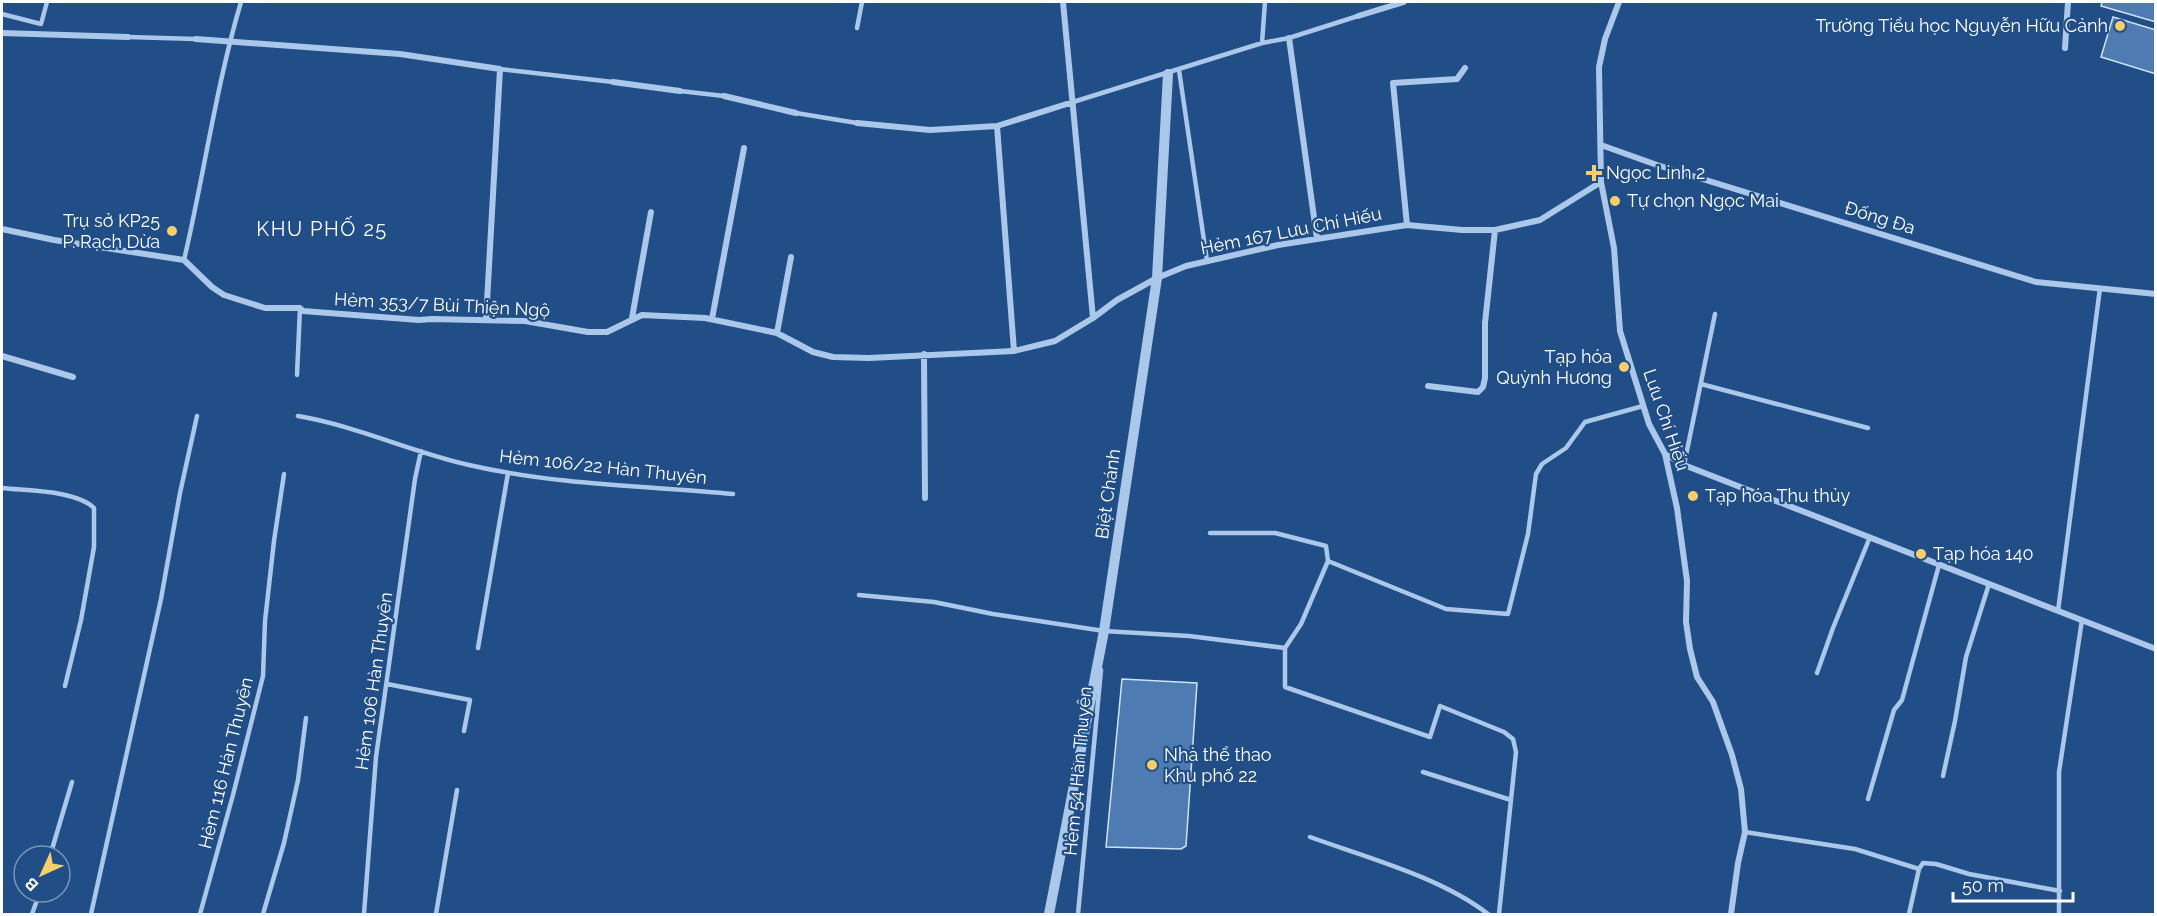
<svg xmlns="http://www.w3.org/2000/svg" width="2157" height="916" font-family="Raleway,sans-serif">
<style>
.building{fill:#4e7bb2;stroke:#d0e2f7;stroke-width:1.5}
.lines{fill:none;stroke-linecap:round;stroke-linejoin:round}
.service{stroke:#abc8ea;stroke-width:4.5}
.minor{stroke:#abc8ea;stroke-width:6}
.tertiary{stroke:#abc8ea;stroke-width:10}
.poi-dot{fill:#f7ce6c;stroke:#214e87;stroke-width:2}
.labels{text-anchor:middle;stroke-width:4.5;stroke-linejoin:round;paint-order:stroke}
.poi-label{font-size:18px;fill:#fff;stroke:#214e87;text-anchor:start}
.street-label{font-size:18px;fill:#fff;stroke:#214e87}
.neighbourhood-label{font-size:20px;letter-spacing:1.5px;fill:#fff;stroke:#214e87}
</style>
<rect width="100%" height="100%" fill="#214e87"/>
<path class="building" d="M2102 2H2156V22L2101 6Z
M2113 17 2156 30V74L2101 57Z
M1122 679 1197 683 1186 846 1181 849 1106 847Z"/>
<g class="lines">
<path class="service" d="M2 14 41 24 47 2
M857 28 862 2
M128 37 196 39
M1262 43 1265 2
M500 69 613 82
M1179 70 1207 261
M680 91 724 96
M1073 102 1262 43 1289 38 1358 16
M796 113 857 123
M184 260C204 175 216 86 241 2
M297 375 300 308
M1701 384 1868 428
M298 416C357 426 411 452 469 465 556 485 645 486 733 494
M1684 465 1715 314
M2 488C27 491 76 490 94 508V547L81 620 65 686
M1210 533H1275L1326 546 1328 561 1446 609 1508 614 1528 534 1536 474 1542 464 1566 448 1585 422 1643 406
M1328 561 1301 624 1285 648V687L1430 737 1440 706 1504 732 1513 739 1516 752 1499 914
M859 595 934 602 993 614 1104 631 1189 636 1285 648
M2058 611 2100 288
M478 648 508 473
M1817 673 1833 628 1870 537
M387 684 470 700 464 731
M1423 772 1511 800
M1943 776 1955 721 1966 657 1989 584
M1868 799 1894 710 1902 700 1939 565
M1745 832 1855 849 1919 869
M1310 837C1368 858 1440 877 1488 914
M50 856 72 782
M1919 869 1923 863 1936 864 1969 874 2060 891
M32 914 40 892
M91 914 161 599 180 493 197 416
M200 914 233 795 263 676 265 621 274 541 284 474
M263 914 284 843 298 780 306 718
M364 914 376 757 415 479 421 451
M436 914 457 790
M1078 914 1101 670
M1909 914 1919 869
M2059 914V772L2082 620"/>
<path class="minor" d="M1063 2 1093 318
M1619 2 1605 39 1599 67 1601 182 1614 248 1620 331 1649 424 1665 454 1677 508 1687 581 1686 622 1690 649 1697 677 1713 702 1732 755 1741 789 1745 832 1738 863 1731 914
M1358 16 1404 2
M2 33 128 37
M1289 38 1317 239
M196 39 400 54 500 69 486 320
M2065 48 2068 2
M613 82 680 91
M724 96 796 113
M857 123 930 130 997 126 1073 102
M997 126 1014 351
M1601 145 1657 165 2036 282 2156 294
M1407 225 1393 83 1457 79 1465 68
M2 229 54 240 184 260 212 287 224 295 265 308H300L303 311 419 320 432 319 525 321 588 332H607L642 315 705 318 777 333 813 352 833 357 869 358 1014 351 1055 341 1093 318 1117 300 1157 278 1186 266 1278 245 1407 225 1462 230H1495L1540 220 1601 182
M632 318 651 212
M712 319 744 148
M777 333 791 257
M924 354 925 498
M2 356 73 377
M1428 386 1478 392 1483 387 1485 378V323L1495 230
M1665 454 1684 465 2156 649"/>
<path class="tertiary" d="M1049 914 1104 631 1157 278 1168 74"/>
</g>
<g class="poi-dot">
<circle cx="2120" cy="26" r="6"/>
<path d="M1591 164h6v6h6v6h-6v6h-6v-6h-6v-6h6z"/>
<circle cx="1615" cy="201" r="6"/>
<circle cx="172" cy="231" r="6"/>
<circle cx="1624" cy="367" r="6"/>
<circle cx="1693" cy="496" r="6"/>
<circle cx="1921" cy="554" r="6"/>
<circle cx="1152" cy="765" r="6"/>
</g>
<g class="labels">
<g class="poi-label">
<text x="2108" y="32" text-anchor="end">Trường Tiểu học Nguyễn Hữu Cảnh</text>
<text x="1606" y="179">Ngọc Linh 2</text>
<text x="1627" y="207">Tự chọn Ngọc Mai</text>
<text x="160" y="227" text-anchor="end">Trụ sở KP25<tspan x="160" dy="21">P. Rạch Dừa</tspan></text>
<text x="1612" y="363" text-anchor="end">Tạp hóa<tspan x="1612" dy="21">Quỳnh Hương</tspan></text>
<text x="1705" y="502">Tạp hóa Thu thủy</text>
<text x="1933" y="560">Tạp hóa 140</text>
<text x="1164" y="761">Nhà thể thao<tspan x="1164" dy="21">Khu phố 22</tspan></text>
</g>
<g class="street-label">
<text transform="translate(1880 218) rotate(17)" y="6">Đống Đa</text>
<text transform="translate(1291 231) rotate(-11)" y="6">Hẻm 167 Lưu Chí Hiếu</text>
<text transform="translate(442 305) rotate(3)" y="6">Hẻm 353/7 Bùi Thiện Ngộ</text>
<text transform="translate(1666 420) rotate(71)" y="6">Lưu Chí Hiếu</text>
<text transform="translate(603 467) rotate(6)" y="6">Hẻm 106/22 Hàn Thuyên</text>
<text transform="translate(1108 494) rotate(-82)" y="6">Biệt Chánh</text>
<text transform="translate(374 681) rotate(-82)" y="6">Hẻm 106 Hàn Thuyên</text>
<text transform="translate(226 763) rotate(-76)" y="6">Hẻm 116 Hàn Thuyên</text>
<text transform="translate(1078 771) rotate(-85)" y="6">Hẻm 54 Hàn Thuyên</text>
</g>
<g class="neighbourhood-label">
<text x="322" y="236">KHU PHỐ 25</text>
</g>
</g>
<rect width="2157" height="916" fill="none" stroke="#ffffff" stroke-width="6"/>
<g transform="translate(42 874) rotate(225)"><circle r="28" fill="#214e87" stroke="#7a95b7" stroke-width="1.5"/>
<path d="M0-4.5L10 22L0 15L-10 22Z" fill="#f7ce6c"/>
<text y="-9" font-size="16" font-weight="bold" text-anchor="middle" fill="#ffffff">B</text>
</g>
<path d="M1953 892v9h120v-9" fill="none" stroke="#ffffff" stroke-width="3"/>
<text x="1962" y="892" font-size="18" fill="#ffffff" stroke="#214e87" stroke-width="4.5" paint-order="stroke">50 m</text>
</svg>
